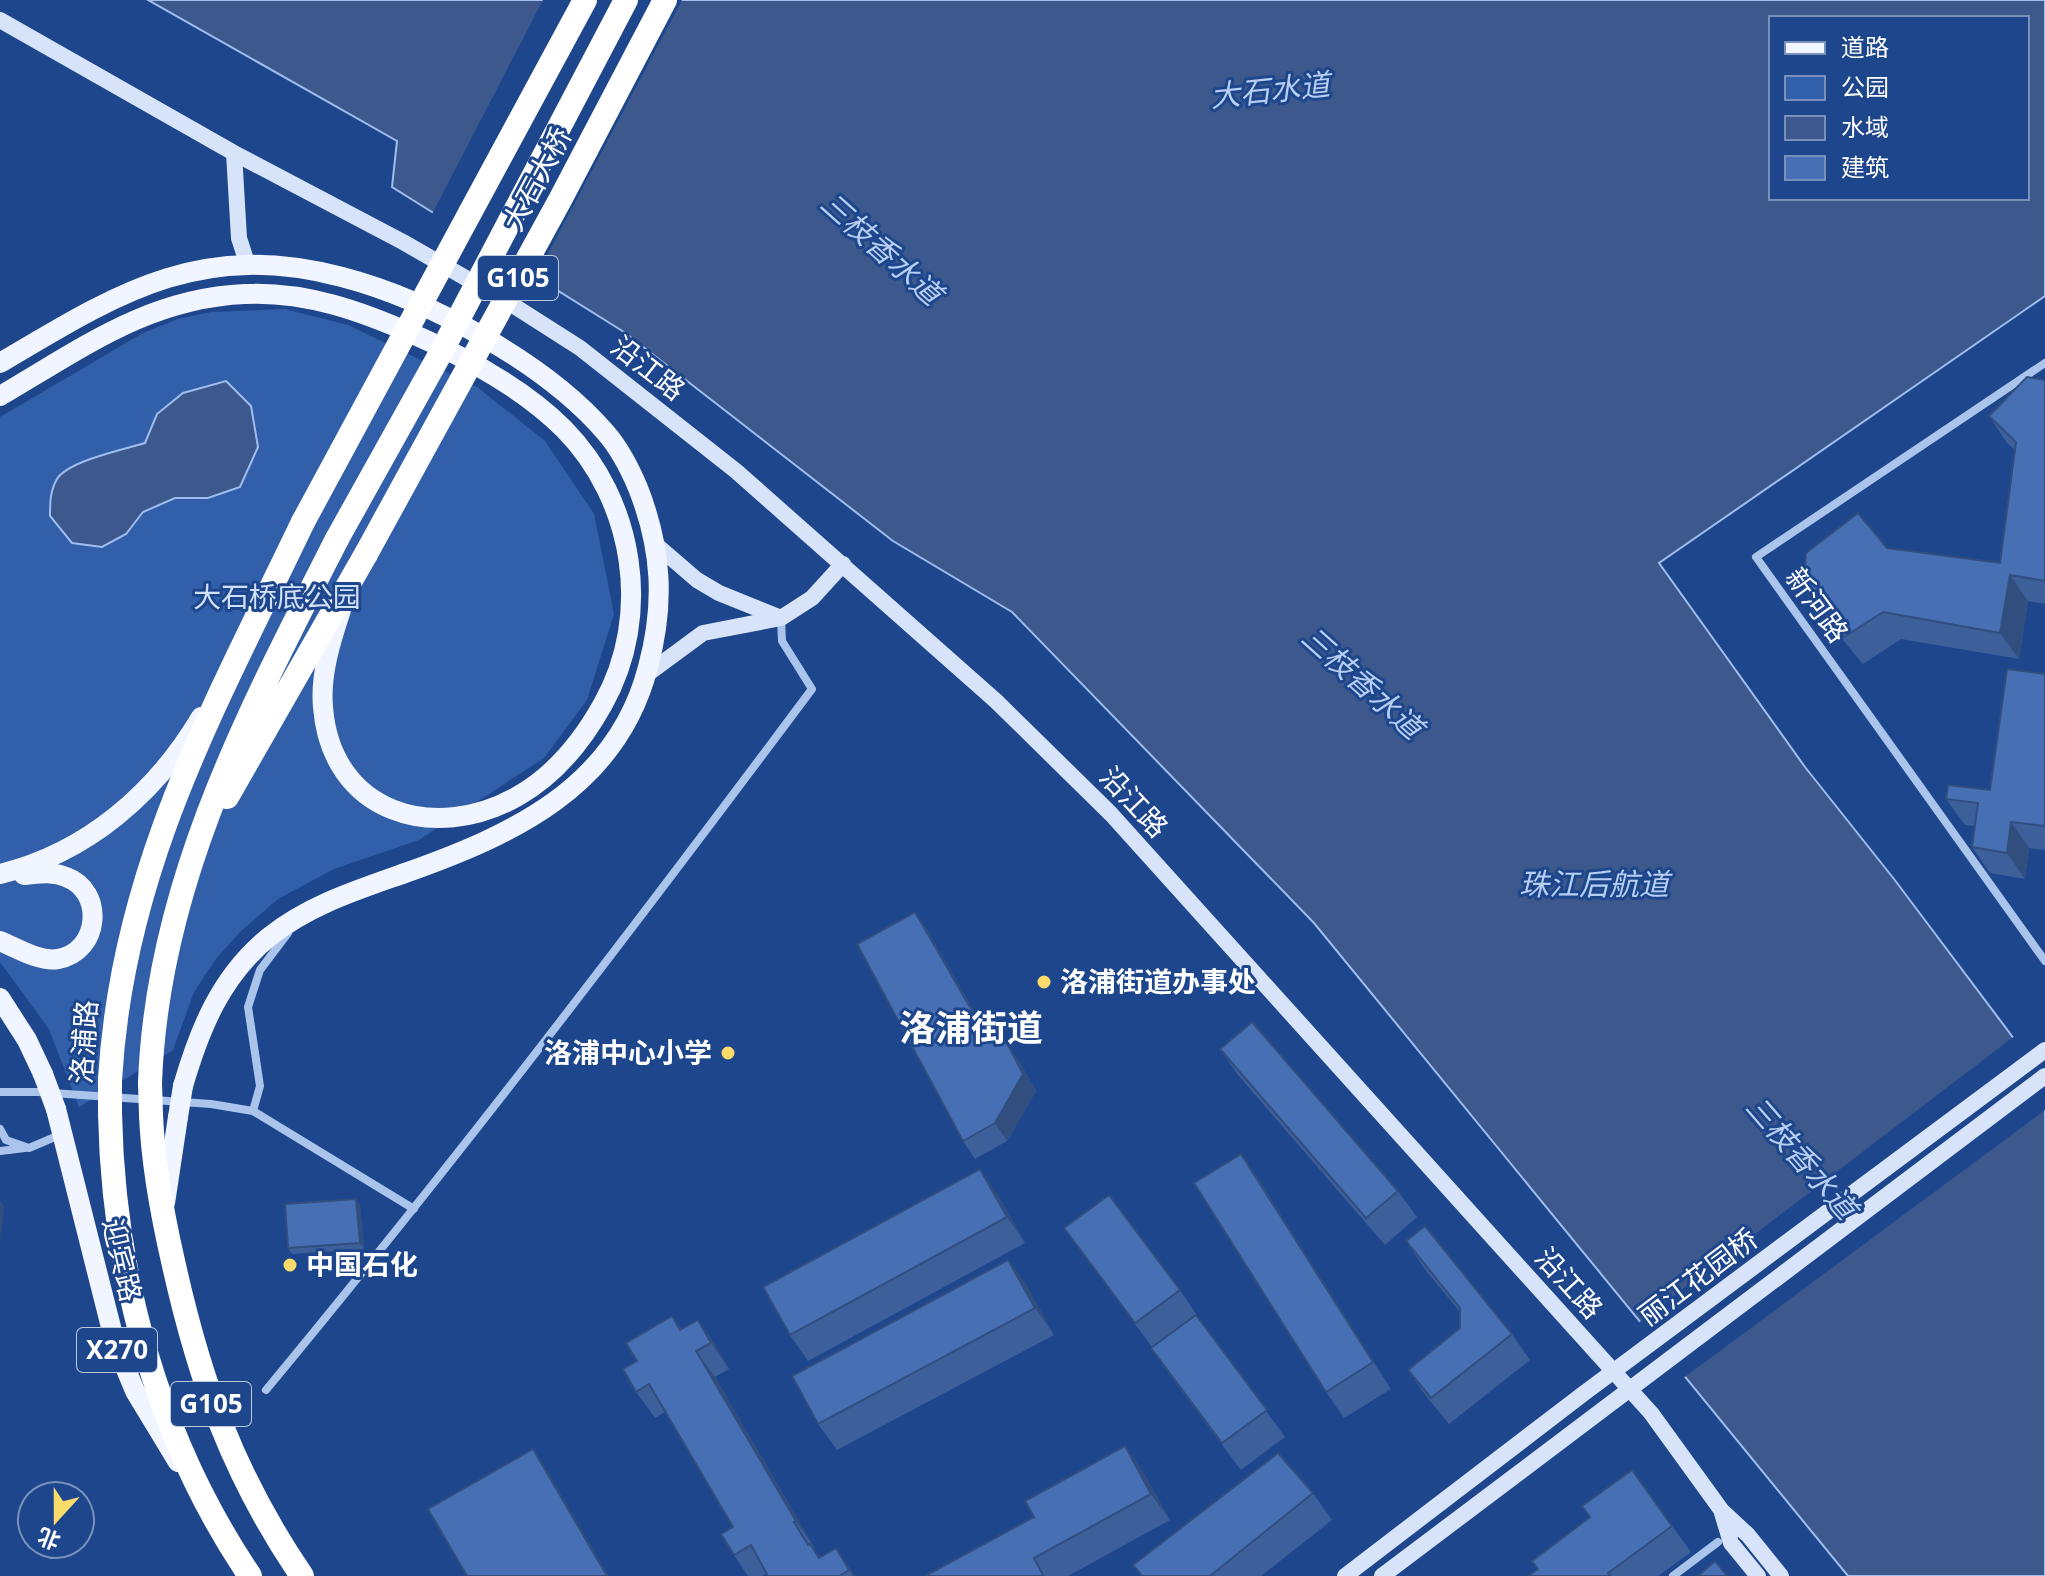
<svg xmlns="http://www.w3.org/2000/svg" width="2045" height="1576" font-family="'Noto Sans','Noto Sans SC',sans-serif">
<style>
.green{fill:#325faa}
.water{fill:#3c588c;stroke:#9fbdee;stroke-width:2;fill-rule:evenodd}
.pier{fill:#1e468c}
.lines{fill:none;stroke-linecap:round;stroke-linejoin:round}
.street{stroke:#abc4ec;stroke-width:8}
.secondary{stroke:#d7e3f9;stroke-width:16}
.primary{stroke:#f1f5ff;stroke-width:20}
.highway{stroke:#fff;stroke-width:24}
.secondary-bridge{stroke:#d7e3f9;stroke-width:16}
.primary-bridge{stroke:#f1f5ff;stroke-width:20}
.highway-bridge{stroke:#fff;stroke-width:24}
.wall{fill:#3d609b}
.shaded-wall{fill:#324e7e}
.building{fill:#4770b4;stroke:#324e7e;stroke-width:2}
.poi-dot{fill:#fbdc6b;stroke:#1e468c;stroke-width:3}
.labels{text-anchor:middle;stroke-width:6;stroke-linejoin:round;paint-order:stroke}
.shield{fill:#1e468c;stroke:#bcc8dc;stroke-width:2}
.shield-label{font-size:26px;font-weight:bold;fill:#fff}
.street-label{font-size:28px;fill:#fff;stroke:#1e468c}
.park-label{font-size:28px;fill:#d1e0f9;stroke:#1e468c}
.poi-label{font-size:28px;font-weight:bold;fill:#fff;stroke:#1e468c;text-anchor:start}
.water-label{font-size:30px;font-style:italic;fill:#b7cef3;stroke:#1e468c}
.district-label{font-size:36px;font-weight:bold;fill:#fff;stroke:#1e468c}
</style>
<rect width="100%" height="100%" fill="#1e468c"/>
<path class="green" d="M285 309 348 325 477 387 545 441 594 514 614 614 587 700 544 758 419 840 334 869 278 899 241 931 215 960 194 992 173 1050 79 1107 49 1029 0 962V417L143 333 178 319 211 312Z"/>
<path class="water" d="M148 0H2045V296L1659 563 1805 767 1894 879 2045 1080V1576H1848L1314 923 1012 612 893 541 624 332 392 187 397 141ZM1771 18H2027V198H1771Z
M226 381 251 406 258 447 240 487 208 498H175L143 512 126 534 102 547 72 543 50 516C50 503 50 491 57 479 68 461 125 449 145 443L157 414 183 393Z"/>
<path class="pier" d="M543 0H682L534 280 431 216Z
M2016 1035 2045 1074V1110L1682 1379 1637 1324Z"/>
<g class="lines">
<path class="street" d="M2045 363 1756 557 2045 961
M0 1092H38L211 1104 253 1111 414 1209
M253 1111 260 1086 248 1007 260 970 288 933
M0 1129 6 1140 29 1148 62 1134
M0 1151 25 1148
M266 1390C455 1162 635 926 812 689L782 641 781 619
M1673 1576 1718 1542"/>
<path class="secondary" d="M0 20 234 153 403 242 511 304 580 348 736 471 996 701 1111 814 1651 1413 1722 1511 1748 1535 1781 1576
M234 153 239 238 248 266
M654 543 697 580 719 593 781 618
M646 675 703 633 781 618 812 598 843 564
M1722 1513 1731 1543 1758 1576"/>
<path class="primary" d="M0 363C118 293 199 240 342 277 430 300 547 364 606 433 620 449 630 469 638 488 662 549 665 604 648 667 617 788 512 835 405 873 357 890 309 905 269 937 221 976 200 1028 183 1086
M0 396C81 349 148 298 245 294 305 291 361 311 415 335 467 358 523 388 564 429 634 500 653 615 603 704 583 740 555 775 518 796 434 844 331 813 323 707 320 675 331 640 341 610
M0 874C87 853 156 793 201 717
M0 941C17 948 39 962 58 959 100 952 105 891 66 877 53 871 38 874 24 875
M0 998 27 1040 43 1074
M56 1109 115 1343 135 1391 178 1462
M165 1203 178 1117"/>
<path class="highway" d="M227 797 366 554
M110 1080C122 869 214 708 303 522
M150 1083C157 884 249 712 337 539
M110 1113C113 1276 158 1440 250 1576
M151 1115C153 1165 162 1213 173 1261 199 1379 233 1475 302 1576"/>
<path class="secondary-bridge" d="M1345 1576 1583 1394 2045 1050
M1382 1576 2045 1076"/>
<path class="primary-bridge" d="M43 1074 56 1109
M178 1117 183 1086"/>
<path class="highway-bridge" d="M303 522 585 0
M337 539 439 356 626 0
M366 554 560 200 665 0
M110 1080V1113
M150 1083 151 1115"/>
</g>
<path class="wall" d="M2045 380V604L2028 601 2019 659 1901 639 1863 664 1821 614 1803 588 1887 548 2000 563 2015 450 2007 443 1989 416Z
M2045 674V850L2029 848 2025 879 1990 873 1972 847 1975 826 1965 825 1946 799 1990 790Z
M915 912 927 930 982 1025 1008 1045 1020 1063 1036 1091 1007 1141 975 1159 963 1141Z
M1220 1049 1398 1191 1417 1217 1385 1245 1238 1075Z
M1241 1154 1259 1180 1391 1389 1344 1418 1326 1392Z
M998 1195 1025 1243 808 1361 790 1335Z
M356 1199 360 1205 364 1249 292 1254 288 1248Z
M1064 1228 1180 1290 1198 1317H1197L1285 1437 1241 1470 1169 1374 1151 1348 1152 1347Z
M1406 1241 1512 1334 1530 1360 1449 1424 1426 1396 1408 1370 1460 1328V1312L1424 1268Z
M1008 1260 1027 1286 1054 1335 837 1450 818 1424Z
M672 1316 682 1330 698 1320 716 1346 729 1369 715 1377 814 1547 813 1548 820 1557 836 1548 855 1576H768L767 1573 762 1576H748L734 1555 733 1527 665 1412 655 1418 636 1392 637 1361Z
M1125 1446 1143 1472 1170 1520 1068 1576H925L1034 1517Z
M1313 1493 1332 1520 1261 1576H1141L1133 1565Z
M1672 1526 1691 1552 1658 1576H1528Z"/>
<path class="shaded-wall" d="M2010 575 2028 601 2019 659 2000 633Z
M2011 822 2029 848 2025 879 2007 853Z
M915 912 927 930 990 1039 978 1021Z
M1008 1045 1020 1063 1036 1091 1007 1141 995 1123Z
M1241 1154 1259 1180 1391 1389 1373 1362Z
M980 1169 998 1195 1025 1243 1007 1217Z
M356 1199 360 1205 364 1249 360 1243Z
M0 1200 4 1206 0 1246Z
M1008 1260 1027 1286 1054 1335 1035 1308Z
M698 1320 716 1346 729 1369 711 1343Z
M696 1351 715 1377 814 1547 796 1521Z
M1125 1446 1143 1472 1170 1520 1151 1494Z
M533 1449 545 1467 609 1576H607Z
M836 1548 855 1576H853L849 1570Z"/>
<path class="building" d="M2027 377 2045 380V581L2010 575 2000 633 1883 612 1844 637 1803 588 1806 553 1858 513 1887 548 2000 563 2016 442 1989 416Z
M2007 669 2045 674V826L2011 822 2007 853 1972 847 1978 803 1946 799 1948 785 1990 790Z
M915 912 978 1021 1008 1045 1023 1074 995 1123 963 1141 857 944Z
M1252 1022 1398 1191 1366 1218 1220 1049Z
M1241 1154 1373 1362 1326 1392 1194 1183Z
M980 1169 1007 1217 790 1335 763 1287Z
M1109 1195 1180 1290 1135 1323 1064 1228Z
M356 1199 360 1243 288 1248 285 1204Z
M1425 1226 1512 1334 1431 1398 1408 1370 1460 1328V1308L1406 1241Z
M1008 1260 1035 1308 818 1424 792 1376Z
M1196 1315 1267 1410 1222 1443 1151 1348Z
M672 1316 680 1330 698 1320 711 1343 696 1351 796 1521 794 1522 808 1545 810 1544 819 1558 836 1548 849 1570 839 1576H768L751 1545 734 1555 721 1534 733 1527 649 1384 636 1392 623 1369 637 1361 626 1343Z
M1125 1446 1151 1494 1034 1558 1043 1575 1041 1576H925L1034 1517 1025 1501Z
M533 1449 607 1576H467L428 1509Z
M1278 1453 1313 1493 1210 1576H1142L1133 1565Z
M1632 1470 1672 1526 1608 1573 1611 1576H1528L1538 1569 1532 1561 1590 1517 1582 1506Z
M1715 1561 1727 1576H1698Z"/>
<g class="poi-dot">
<circle cx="1044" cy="982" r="8"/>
<circle cx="728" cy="1053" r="8"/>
<circle cx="290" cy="1265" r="8"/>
</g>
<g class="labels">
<g class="shield">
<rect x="478" y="256" width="80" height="44" rx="6"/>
<rect x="77" y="1328" width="80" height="44" rx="6"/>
<rect x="171" y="1382" width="80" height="44" rx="6"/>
</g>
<g class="shield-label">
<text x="518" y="287">G105</text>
<text x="117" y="1359">X270</text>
<text x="211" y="1413">G105</text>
</g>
<g class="street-label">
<text transform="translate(537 179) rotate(-62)" y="10">大石大桥</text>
<text transform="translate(648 368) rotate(38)" y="10">沿江路</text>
<text transform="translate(1817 605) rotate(54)" y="10">新河路</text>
<text transform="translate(1134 802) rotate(47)" y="10">沿江路</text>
<text transform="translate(84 1042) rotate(-86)" y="10">洛浦路</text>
<text transform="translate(122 1260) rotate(77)" y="10">迎宾路</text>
<text transform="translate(1698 1277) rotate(-37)" y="10">丽江花园桥</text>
<text transform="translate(1569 1283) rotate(48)" y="10">沿江路</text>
</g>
<g class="park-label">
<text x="277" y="607">大石桥底公园</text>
</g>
<g class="poi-label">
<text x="1060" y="992">洛浦街道办事处</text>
<text x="712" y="1063" text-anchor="end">洛浦中心小学</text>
<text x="306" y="1275">中国石化</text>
</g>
<g class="water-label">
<text transform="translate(1270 91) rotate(-6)" y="10">大石水道</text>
<text transform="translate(881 249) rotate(42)" y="10">三枝香水道</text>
<text transform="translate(1362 683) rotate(42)" y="10">三枝香水道</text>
<text x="1594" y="895">珠江后航道</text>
<text transform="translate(1801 1158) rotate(49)" y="10">三枝香水道</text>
</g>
<g class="district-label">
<text x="971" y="1041">洛浦街道</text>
</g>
</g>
<rect x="1769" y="16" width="260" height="184" fill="#1e468c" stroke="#7890ba" stroke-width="2"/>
<rect x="1785" y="42" width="40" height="12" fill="#f1f5ff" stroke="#7890ba" stroke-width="2"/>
<text x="1841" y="56" font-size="24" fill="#ffffff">道路</text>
<rect x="1785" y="76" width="40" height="24" fill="#325faa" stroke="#7890ba" stroke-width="2"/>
<text x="1841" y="96" font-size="24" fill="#ffffff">公园</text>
<rect x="1785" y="116" width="40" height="24" fill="#3c588c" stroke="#7890ba" stroke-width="2"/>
<text x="1841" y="136" font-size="24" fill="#ffffff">水域</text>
<rect x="1785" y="156" width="40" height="24" fill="#4770b4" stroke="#7890ba" stroke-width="2"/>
<text x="1841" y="176" font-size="24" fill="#ffffff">建筑</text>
<g transform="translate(56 1520) rotate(201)"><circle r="38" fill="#1e468c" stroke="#7890ba" stroke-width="2"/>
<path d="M0-6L14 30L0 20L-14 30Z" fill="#fbdc6b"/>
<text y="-12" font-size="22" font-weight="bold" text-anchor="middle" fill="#ffffff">北</text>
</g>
</svg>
